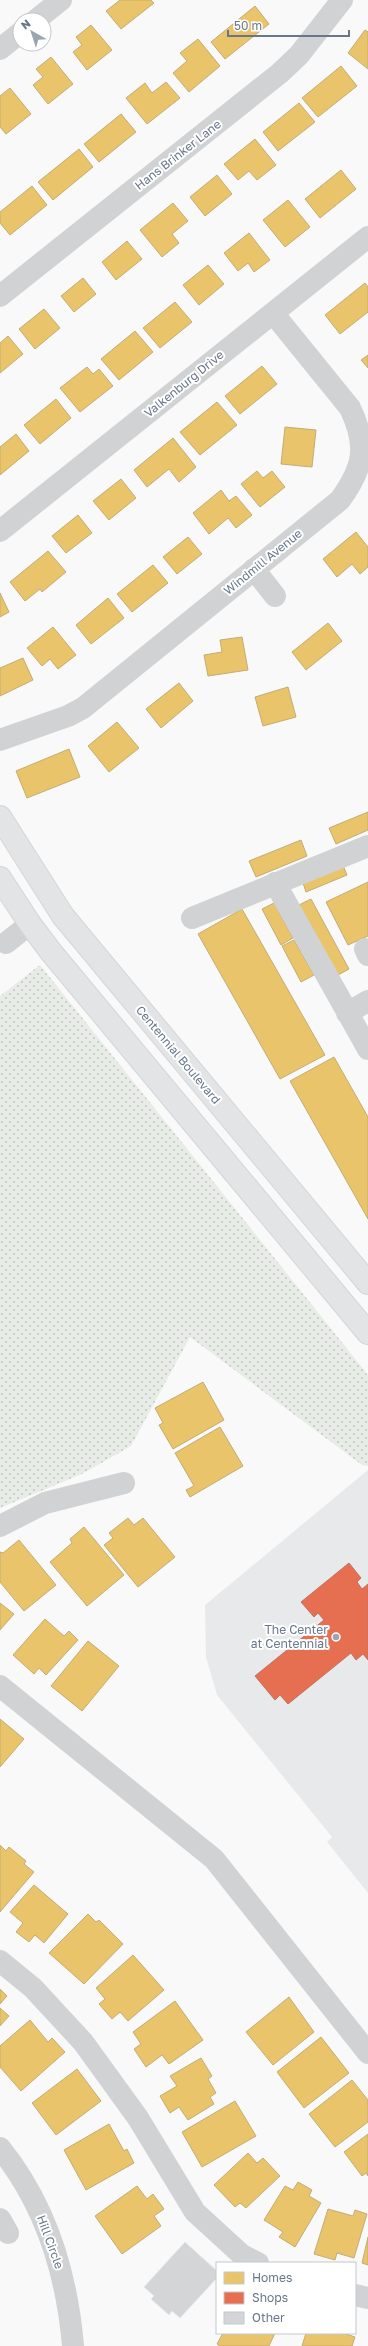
<svg xmlns="http://www.w3.org/2000/svg" width="368" height="2346" font-family="'Golos Text',sans-serif">
<style>
.built{fill:#e8e9ea}
.grass{fill:url(#grass-dots)}
.homes{fill:#e9c46a;stroke:#c2ad74}
.shops{fill:#e76f51;stroke:#c17162}
.building{fill:#d4d5d6;stroke:#e8e8e8}
.lines{fill:none;stroke-linecap:round;stroke-linejoin:round}
.major-casing{stroke:#d4d5d7;stroke-width:24}
.minor{stroke:#d1d2d4;stroke-width:22}
.major{stroke:#e3e4e5;stroke-width:22}
.poi-dot{fill:#9ba4b1;stroke:#fff;stroke-width:1.5}
.labels{text-anchor:middle;stroke-width:4;stroke-linejoin:round;paint-order:stroke}
.street-label{font-size:12px;fill:#68778a;stroke:#fff}
.poi-label{font-size:12px;fill:#68778a;stroke:#fff;text-anchor:end}
</style>
<defs>
<pattern id="grass-dots" width="8" height="8" patternUnits="userSpaceOnUse"><rect width="8" height="8" fill="#e8ece7"/><path d="M2 2h.1M6 6h.1" fill="none" stroke="#c0c4c1" stroke-width="1.8" stroke-linecap="round"/></pattern>
</defs>
<rect width="100%" height="100%" fill="#f9f9f9"/>
<path class="built" d="M368 1470V1893L327 1842 332 1837 217 1695 206 1657 205 1605Z"/>
<path class="grass" d="M40 965 368 1375V1466L362 1465 190 1337 131 1446 82 1474 0 1508V996Z"/>
<path class="homes" d="M120 0H151L154 3 121 29 106 11Z
M255 6 269 24 225 59 211 42Z
M91 25 112 50 87 70 73 52 82 45 76 37Z
M365 30 368 32V69L348 53Z
M198 39 220 66 189 92 173 73 187 61 180 53Z
M51 57 73 84 48 104 33 85 43 77 36 69Z
M341 66 357 86 318 117 302 98Z
M166 82 180 98 147 124 126 98 145 83 152 93Z
M10 88 31 114 6 134 0 127V96Z
M299 103 315 122 278 151 263 132Z
M121 114 136 132 99 162 84 144Z
M255 139 276 165 257 180 249 171 238 180 224 164Z
M79 149 93 167 53 200 38 182Z
M341 170 356 189 320 218 305 199Z
M217 175 232 194 205 216 190 197Z
M32 186 47 205 10 235 0 223V212Z
M288 200 310 227 285 247 263 220Z
M173 203 188 221 172 234 179 243 162 257 140 230Z
M249 233 270 260 254 272 248 263 238 271 224 253Z
M127 241 142 259 116 280 102 262Z
M208 265 224 284 199 305 183 285Z
M83 278 96 294 74 312 61 296Z
M365 283 368 287V312L340 334 325 315Z
M175 302 192 322 160 348 143 328Z
M44 309 60 328 35 349 19 329Z
M135 331 153 352 119 380 101 359Z
M8 336 23 354 0 373V343Z
M368 355V368L361 360Z
M262 366 277 384 240 414 225 396Z
M87 367 93 374 99 369 113 386 80 412 60 388Z
M56 399 71 418 40 444 24 425Z
M217 402 237 425 200 455 180 432Z
M285 427 316 430 312 467 281 464Z
M16 434 29 451 0 475V447Z
M173 438 196 467 179 482 169 469 147 487 134 470Z
M257 471 263 478 272 471 285 487 260 507 241 484Z
M121 479 136 498 109 520 93 501Z
M221 490 229 501 236 496 252 515 236 528 228 518 209 534 193 513Z
M78 515 92 533 66 553 52 536Z
M356 532 368 547V567L360 574 352 564 337 577 323 559Z
M188 537 202 554 177 574 163 557Z
M48 551 66 572 42 592 40 589 25 601 10 582Z
M153 565 168 583 132 612 117 594Z
M0 593 9 612 0 617Z
M108 598 124 618 91 644 76 625Z
M328 623 342 641 306 670 292 652Z
M53 627 76 655 58 669 50 659 42 666 27 648Z
M242 637 248 670 208 676 204 655 222 652 220 640Z
M23 658 33 680 0 696V668Z
M179 683 193 701 161 728 146 709Z
M288 687 296 717 263 726 255 697Z
M117 722 139 748 109 772 88 746Z
M69 749 80 777 27 798 16 771Z
M368 812V830L336 844 329 828Z
M301 840 307 856 256 877 249 861Z
M342 863 347 875 306 892 302 880Z
M368 882V936L348 945 326 902Z
M311 899 349 969 338 975 299 905Z
M274 903 293 938 281 945 262 909Z
M242 909 325 1055 280 1079 198 934Z
M294 940 314 975 301 982 282 946Z
M334 1057 368 1117V1219L290 1081Z
M203 1382 224 1420 173 1449 159 1425 163 1423 155 1408Z
M220 1427 243 1466 190 1497 186 1490 194 1486 175 1453Z
M128 1518 134 1525 143 1518 175 1557 138 1587 104 1545 113 1538 109 1533Z
M84 1527 124 1575 87 1606 50 1562 72 1543 70 1539Z
M19 1540 56 1585 24 1611 0 1582V1552L3 1553Z
M0 1603 14 1614 0 1630Z
M45 1619 64 1636 69 1631 78 1640 46 1675 39 1668 34 1674 13 1655Z
M88 1641 119 1666 82 1711 51 1686Z
M0 1719 24 1739 0 1767Z
M0 1845 6 1851 9 1847 26 1861 24 1864 34 1872 0 1912Z
M34 1885 68 1914 44 1943 35 1935 29 1942 16 1932 23 1923 10 1912Z
M88 1914 96 1922 99 1920 123 1944 84 1984 49 1953Z
M133 1955 164 1990 128 2021 120 2012 112 2019 99 2004 105 1999 96 1988Z
M0 1989 7 1996 0 2004Z
M289 1997 314 2032 273 2065 246 2032Z
M175 2001 203 2040 169 2064 162 2055 146 2067 134 2049 141 2044 133 2032Z
M0 2008 9 2016 0 2026Z
M30 2020 48 2042 52 2038 65 2052 21 2091 0 2067V2046Z
M321 2037 349 2073 304 2108 277 2072Z
M201 2058 212 2076 208 2079 216 2093 210 2097 214 2104 188 2120 179 2107 170 2113 160 2096 177 2086 170 2076Z
M77 2069 101 2101 56 2135 32 2103Z
M352 2080 368 2100V2122L335 2147 309 2114Z
M235 2101 256 2136 202 2167 182 2132Z
M109 2124 124 2151 127 2149 134 2163 86 2190 64 2150Z
M368 2134V2176L366 2173 362 2176 344 2152Z
M248 2153 257 2163 263 2158 280 2176 246 2208 240 2203 235 2207 214 2185Z
M298 2182 312 2190 309 2196 321 2203 295 2247 279 2237 283 2232 264 2220 285 2186 293 2190Z
M137 2186 147 2199 153 2194 164 2209 154 2216 161 2226 122 2254 95 2216Z
M328 2209 353 2216 355 2210 367 2214 354 2258 337 2253 335 2260 314 2254Z
M368 2237V2265L362 2263Z
M223 2333H275L269 2346H220L217 2344Z
M306 2333H343L355 2337 352 2346H302Z"/>
<path class="shops" d="M349 1563 361 1578 357 1582 362 1589 368 1584V1660L363 1654 356 1660 351 1653 288 1704 280 1695 275 1700 255 1676 324 1620 318 1613 314 1617 301 1602Z"/>
<path class="building" d="M185 2242 217 2271V2278L180 2318 172 2311 169 2315 151 2299 154 2296 144 2287Z"/>
<g class="lines">
<defs>
<path id="major" d="M0 817 63 916 368 1283
M0 878 30 924 51 952 368 1333"/>
</defs>
<use href="#major" class="major-casing"/>
<path class="minor" d="M36 20 61 0
M0 49 20 33
M0 296 280 73 299 55 342 0
M0 531 368 237
M254 569 275 596
M0 740 68 716 83 708 340 500C364 467 368 446 350 408L273 313
M275 883 368 1049
M192 918 368 846
M6 943 30 924
M365 949 368 955
M347 1013 368 1001
M0 1526 45 1503 124 1483
M0 1686 214 1859 368 2053
M0 1961 33 1988 83 2042 138 2118 195 2212 242 2255 258 2263
M0 2148C46 2205 67 2275 73 2346
M0 2219 8 2233
M355 2295 368 2298"/>
<use href="#major" class="major"/>
</g>
<circle class="poi-dot" cx="336" cy="1637" r="4"/>
<g class="labels">
<g class="street-label">
<text transform="translate(178 155) rotate(-38)" y="4">Hans Brinker Lane</text>
<text transform="translate(184 384) rotate(-39)" y="4">Valkenburg Drive</text>
<text transform="translate(263 562) rotate(-39)" y="4">Windmill Avenue</text>
<text transform="translate(178 1055) rotate(50)" y="4">Centennial Boulevard</text>
<text transform="translate(50 2242) rotate(70)" y="4">Hill Circle</text>
</g>
<g class="poi-label">
<text x="328" y="1634">The Center<tspan x="328" dy="14">at Centennial</tspan></text>
</g>
</g>
<rect x="216" y="2262" width="140" height="72" fill="#ffffff" stroke="#c3c9d0"/>
<rect x="224" y="2272" width="20" height="12" fill="#e9c46a" stroke="#c3c9d0"/>
<text x="252" y="2282" font-size="12" fill="#68778a">Homes</text>
<rect x="224" y="2292" width="20" height="12" fill="#e76f51" stroke="#c3c9d0"/>
<text x="252" y="2302" font-size="12" fill="#68778a">Shops</text>
<rect x="224" y="2312" width="20" height="12" fill="#d4d5d6" stroke="#c3c9d0"/>
<text x="252" y="2322" font-size="12" fill="#68778a">Other</text>
<g transform="translate(32 32) rotate(321)"><circle r="19" fill="#ffffff" stroke="#c3c9d0"/>
<path d="M0-3L7 15L0 10L-7 15Z" fill="#9ba4b1"/>
<text y="-6" font-size="11" font-weight="bold" text-anchor="middle" fill="#68778a">N</text>
</g>
<path d="M228 30v6h121v-6" fill="none" stroke="#68778a" stroke-width="2"/>
<text x="234" y="30" font-size="12" fill="#68778a" stroke="#ffffff" stroke-width="3" paint-order="stroke">50 m</text>
</svg>
